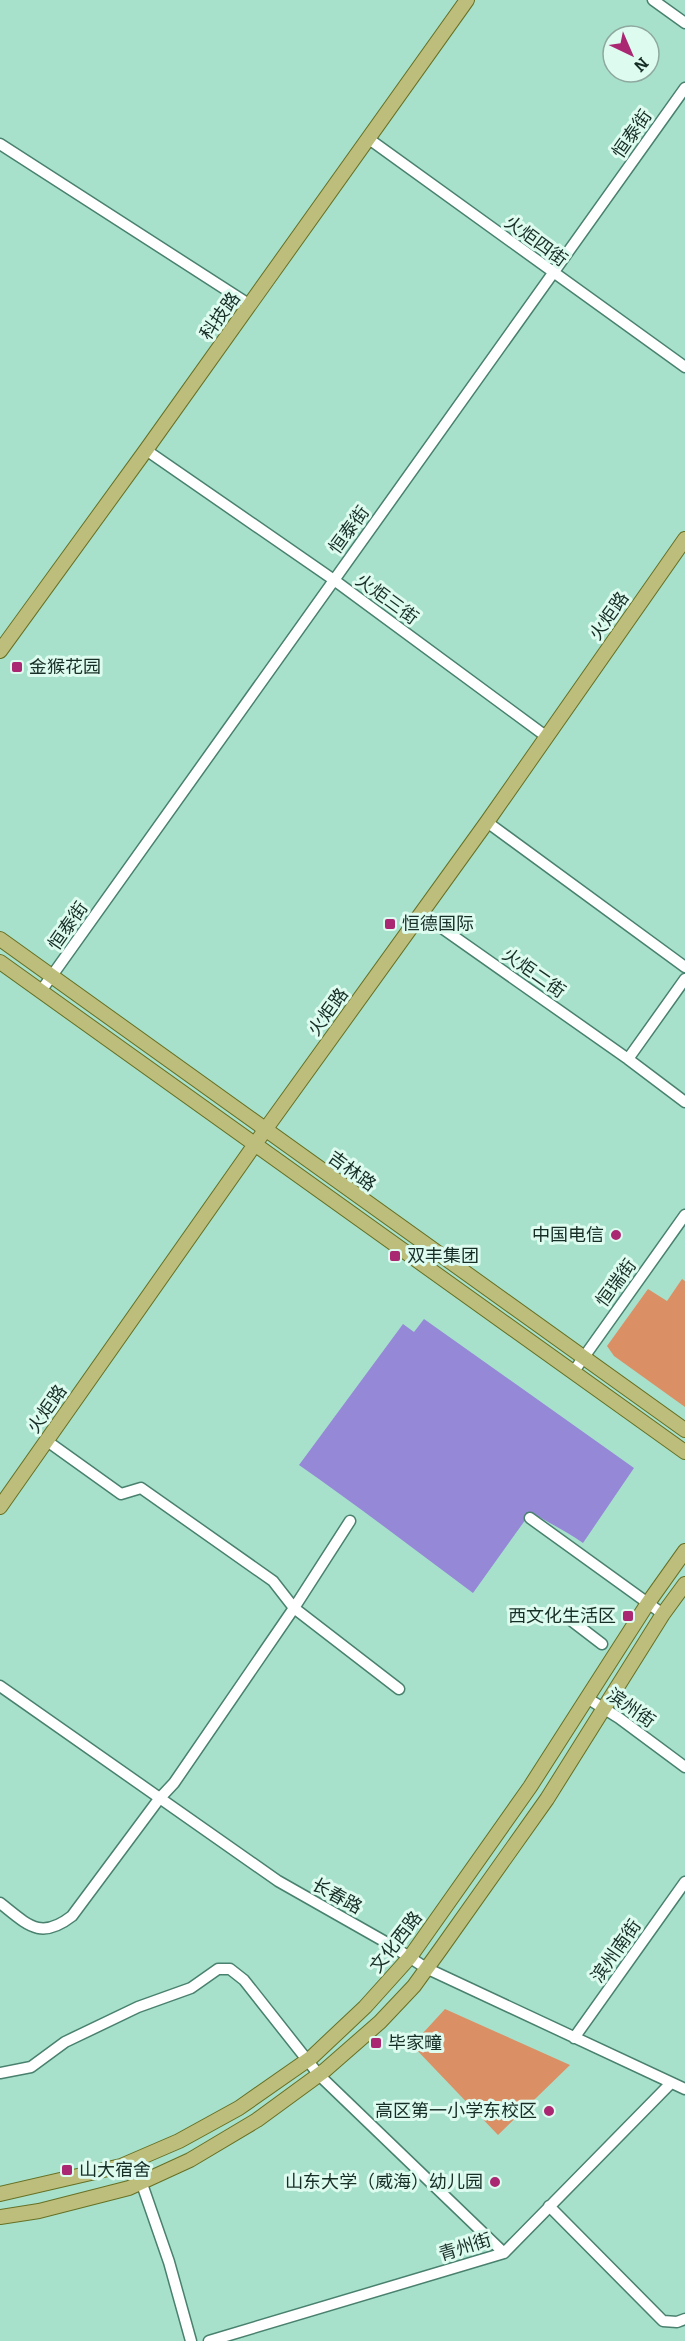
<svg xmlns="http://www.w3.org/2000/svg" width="685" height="2341" font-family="Bitter,'Noto Sans SC',serif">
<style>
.green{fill:#db8f64}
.water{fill:#9588d7}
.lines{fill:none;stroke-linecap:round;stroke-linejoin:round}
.minor-casing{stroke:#49816e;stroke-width:13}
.major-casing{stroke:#667024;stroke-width:16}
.minor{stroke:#fff;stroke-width:10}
.major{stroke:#bdbe7b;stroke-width:14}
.poi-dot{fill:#aa2772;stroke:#defbf0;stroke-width:2}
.labels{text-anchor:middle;stroke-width:6;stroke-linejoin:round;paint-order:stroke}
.street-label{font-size:18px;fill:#172e26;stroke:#defbf0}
.poi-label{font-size:18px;fill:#172e26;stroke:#defbf0;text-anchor:start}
</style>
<rect width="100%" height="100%" fill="#a7e1cc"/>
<path class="green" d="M682 1279 685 1281V1407L614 1356 607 1346 648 1289 667 1301Z
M445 2009 570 2065 498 2135 412 2045Z"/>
<path class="water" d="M424 1319 634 1468 583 1543C566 1531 549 1523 531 1512L473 1593C415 1550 358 1506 299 1465L403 1324 414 1332Z"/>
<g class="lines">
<defs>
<path id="minor" d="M653 0 685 23
M369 139 685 367
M0 144 250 305
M146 450 334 580 547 737
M487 822 685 967
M422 914 628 1059
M685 979 628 1059 685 1102
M41 991 685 88
M574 1371 685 1215
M47 1441 121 1494 141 1488 273 1581 294 1608 399 1689
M530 1518 663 1614
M572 1621 602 1644
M0 1686 278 1881 389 1944 426 1968 685 2089
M587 1698 619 1718 685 1767
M0 1903C27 1924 40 1941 72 1916L159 1799 174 1783 294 1608 350 1521
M574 2038 685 1882
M0 2073 31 2067 65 2042 138 2007 191 1988 218 1969H230L244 1980 319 2075 504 2253
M134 2161 169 2262 191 2341
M549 2206 663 2321 677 2322 685 2319
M209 2341 504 2253 671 2083"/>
<path id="major" d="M0 651 146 450 467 0
M0 939 685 1430
M0 962 685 1452
M0 1507 265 1130 487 822 685 539
M0 2194 121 2166 179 2141 239 2108 312 2057 365 2007 410 1957 530 1787 648 1603 685 1551
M0 2217 39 2211 129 2188 190 2160 257 2120 324 2071 380 2022 414 1986 440 1950 547 1799 663 1614 685 1584"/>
</defs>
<use href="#minor" class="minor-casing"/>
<use href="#major" class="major-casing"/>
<use href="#minor" class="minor"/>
<use href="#major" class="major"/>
</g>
<g class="poi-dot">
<rect x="11" y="661" width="12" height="12" rx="3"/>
<rect x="384" y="918" width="12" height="12" rx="3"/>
<circle cx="616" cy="1235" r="6"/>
<rect x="389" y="1250" width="12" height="12" rx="3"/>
<rect x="622" y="1610" width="12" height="12" rx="3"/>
<rect x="370" y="2037" width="12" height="12" rx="3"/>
<circle cx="549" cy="2111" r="6"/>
<rect x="61" y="2164" width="12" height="12" rx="3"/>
<circle cx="495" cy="2182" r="6"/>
</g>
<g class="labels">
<g class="street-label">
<text transform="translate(632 134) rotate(-55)" y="6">恒泰街</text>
<text transform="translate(536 241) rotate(36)" y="6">火炬四街</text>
<text transform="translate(220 316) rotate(-54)" y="6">科技路</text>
<text transform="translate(349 530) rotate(-54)" y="6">恒泰街</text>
<text transform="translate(387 599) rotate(36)" y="6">火炬三街</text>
<text transform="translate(609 616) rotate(-55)" y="6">火炬路</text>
<text transform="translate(68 926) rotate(-55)" y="6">恒泰街</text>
<text transform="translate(534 973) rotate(35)" y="6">火炬二街</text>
<text transform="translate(328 1012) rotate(-54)" y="6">火炬路</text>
<text transform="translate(352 1171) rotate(36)" y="6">吉林路</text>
<text transform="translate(616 1283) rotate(-54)" y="6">恒瑞街</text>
<text transform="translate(47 1409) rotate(-55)" y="6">火炬路</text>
<text transform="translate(631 1708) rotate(35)" y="6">滨州街</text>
<text transform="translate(337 1896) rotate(29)" y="6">长春路</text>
<text transform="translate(396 1942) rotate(-52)" y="6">文化西路</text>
<text transform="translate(616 1951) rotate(-55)" y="6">滨州南街</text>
<text transform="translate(465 2247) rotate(-17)" y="6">青州街</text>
</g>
<g class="poi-label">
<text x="29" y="673">金猴花园</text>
<text x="402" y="930">恒德国际</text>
<text x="604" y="1241" text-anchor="end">中国电信</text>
<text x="407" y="1262">双丰集团</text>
<text x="616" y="1622" text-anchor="end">西文化生活区</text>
<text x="388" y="2049">毕家疃</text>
<text x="537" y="2117" text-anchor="end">高区第一小学东校区</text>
<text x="79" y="2176">山大宿舍</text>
<text x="483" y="2188" text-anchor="end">山东大学（威海）幼儿园</text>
</g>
</g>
<g transform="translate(631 54) rotate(136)"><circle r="28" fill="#defbf0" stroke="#8ea99f" stroke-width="1.5"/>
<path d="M0-4.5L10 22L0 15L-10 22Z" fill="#aa2772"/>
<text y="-9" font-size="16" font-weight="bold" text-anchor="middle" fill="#172e26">N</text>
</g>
</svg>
